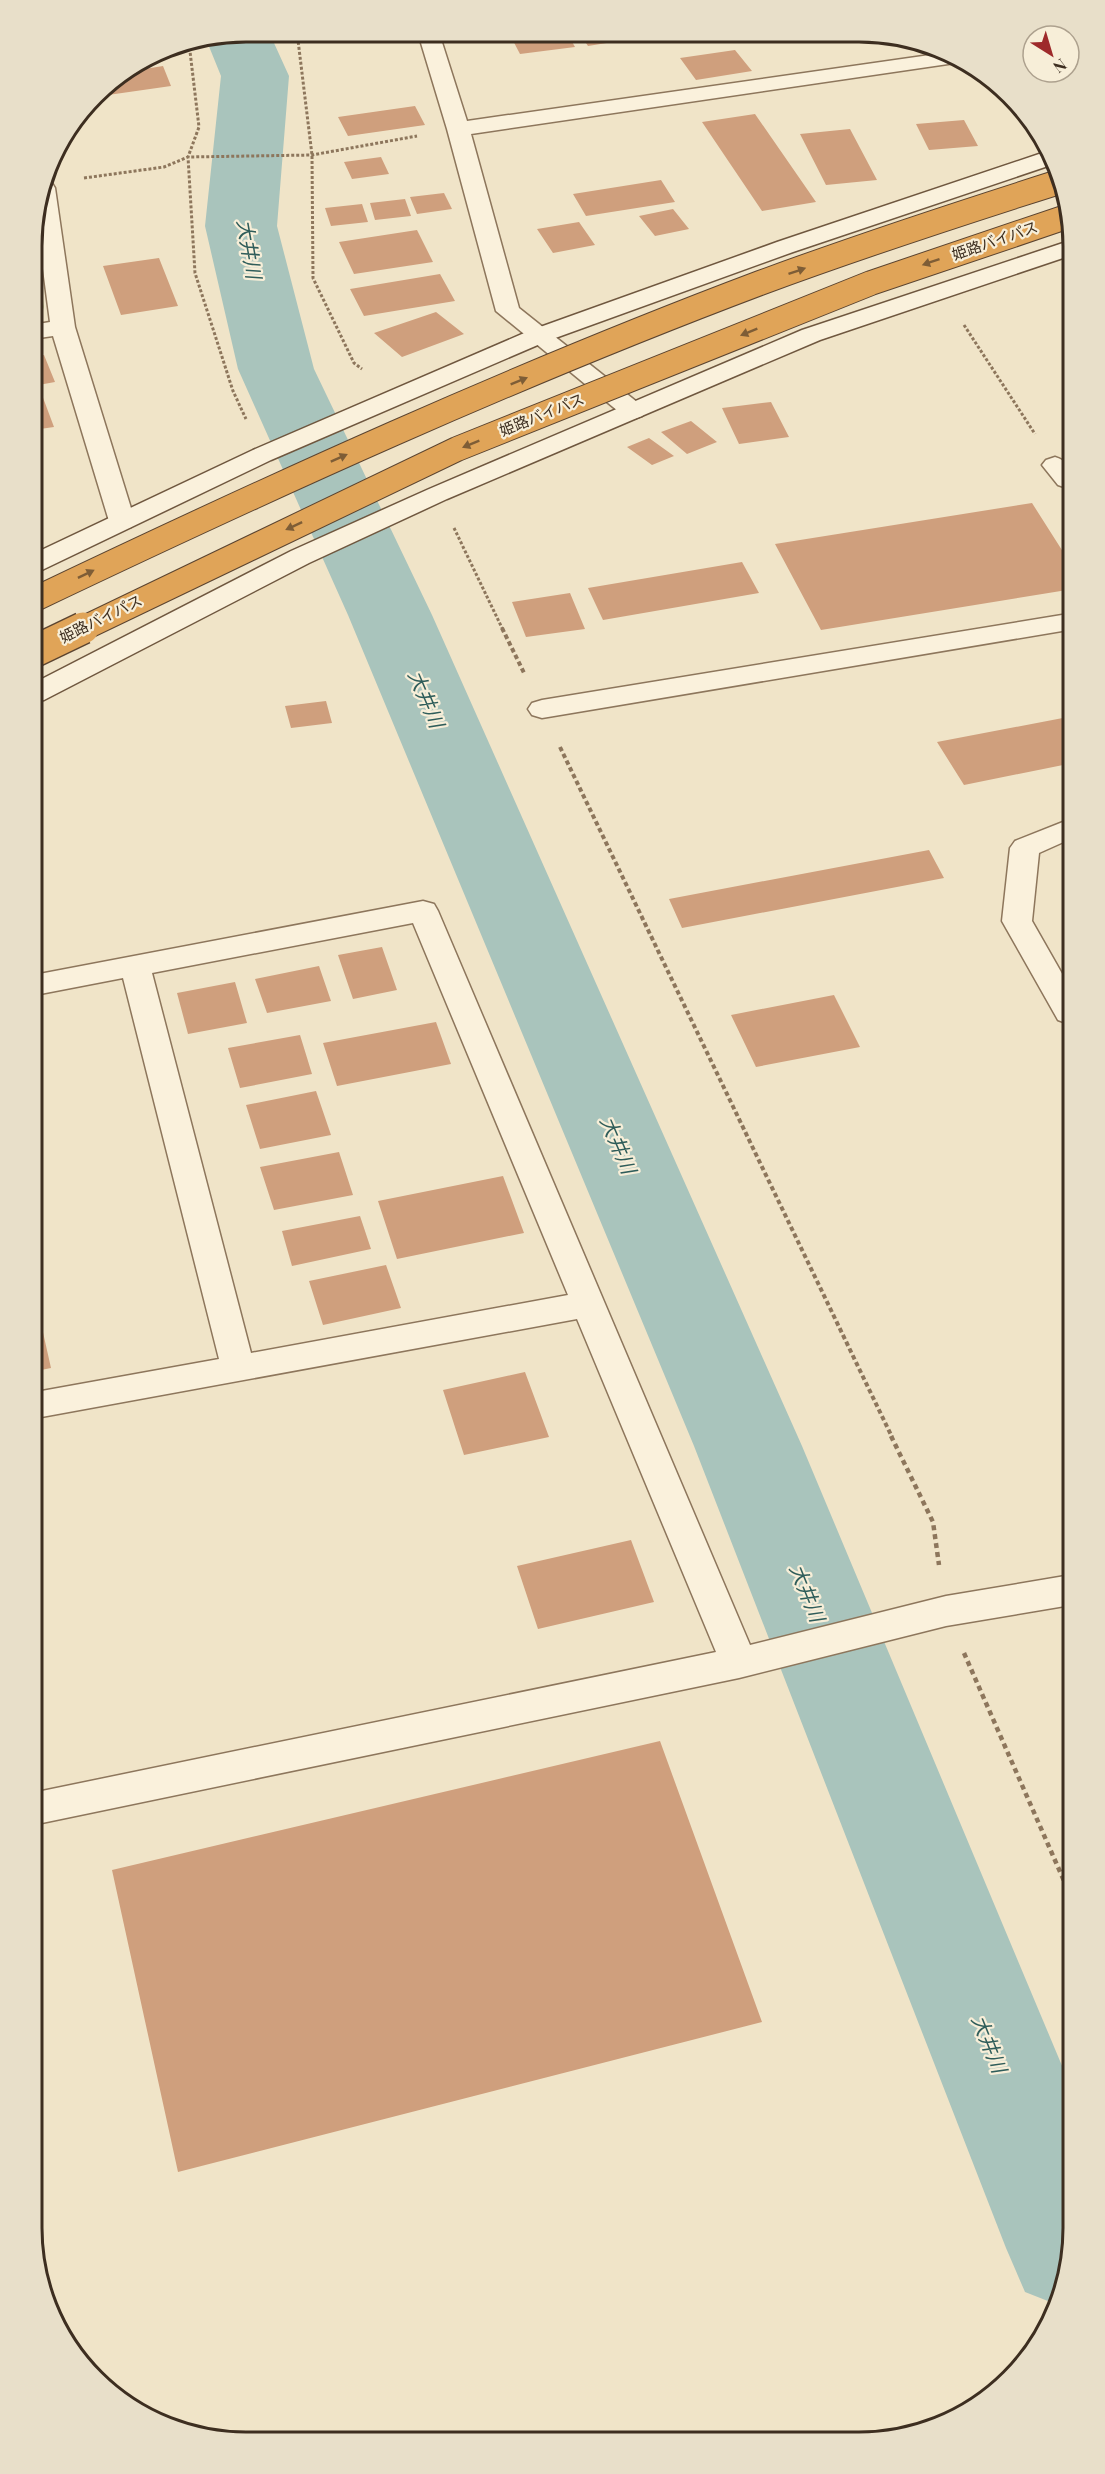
<svg xmlns="http://www.w3.org/2000/svg" width="1105" height="2474" font-family="'Playfair Display','Noto Sans JP',serif">
<style>
.green{fill:#c9cf9b}
.lines{fill:none;stroke-linecap:round;stroke-linejoin:round}
.river{fill:#a9c4bc;fill-rule:evenodd}
.building{fill:#cf9f7d}
.street-casing{stroke:#8d765c;stroke-width:3}
.secondary-casing{stroke:#6f573f;stroke-width:3}
.path-far2{stroke:#8d765c;stroke-width:3;stroke-dasharray:3 2;stroke-linecap:butt}
.path-far1{stroke:#8d765c;stroke-width:4;stroke-dasharray:4.5 3;stroke-linecap:butt}
.path{stroke:#8d765c;stroke-width:4.5;stroke-dasharray:5 4;stroke-linecap:butt}
.street{fill:#faf1dc;fill-rule:evenodd}
.secondary{fill:#faf1dc;fill-rule:evenodd}
.highway-bridge-far1-casing{stroke:#5b4430;stroke-width:26;stroke-linecap:butt}
.highway-bridge-casing{stroke:#5b4430;stroke-width:34;stroke-linecap:butt}
.highway-bridge-far1{stroke:#e0a458;stroke-width:24}
.highway-bridge{stroke:#e0a458;stroke-width:31}
.oneway{fill:#7e5d36}
.labels{text-anchor:middle;stroke-width:4.5;stroke-linejoin:round;paint-order:stroke}
.far-street-label{font-size:15px;fill:#3d2e20;stroke:#f7eed8}
.water-label{font-size:20px;font-style:italic;fill:#2f5d5a;stroke:#f7eed8}
.rim{fill:none;stroke:#3d2e20;stroke-width:3}
</style>
<rect width="100%" height="100%" fill="#f0e4c8"/>
<path class="green" d="M33 229 44 307 42 313 32 317Z"/>
<g class="lines">
<path class="river" d="M246 32H269L289 76 277 226 314 369 432 615 802 1446 1073 2092V2242L1058 2305 1025 2292 1006 2248 694 1446 348 615 238 369 205 226 221 76 206 39Z"/>
</g>
<path class="building" d="M509 33H567L575 47 520 54Z
M580 34H656V35L588 46Z
M735 50 752 71 696 80 680 58Z
M163 66 171 86 108 95 104 85 126 72Z
M415 106 425 125 348 136 338 117Z
M755 114 816 202 762 211 702 122Z
M964 120 978 146 929 150 916 124Z
M850 129 877 180 826 185 800 134Z
M381 157 389 174 352 179 344 162Z
M661 180 675 202 586 216 573 194Z
M444 193 452 209 417 214 410 197Z
M405 199 411 216 375 220 370 203Z
M362 204 368 222 331 226 325 208Z
M673 209 689 229 655 236 639 216Z
M579 222 595 245 553 253 537 229Z
M417 230 433 262 354 274 339 242Z
M159 258 178 306 121 315 103 266Z
M440 274 455 301 364 316 350 289Z
M436 312 464 334 402 357 374 333Z
M44 355 55 382 33 386 32 357Z
M42 395 54 427 33 430V396Z
M771 402 789 437 739 444 722 408Z
M691 421 717 442 687 454 661 432Z
M649 438 674 456 652 465 627 447Z
M1032 503 1067 558V590L821 630 775 544Z
M742 562 759 593 603 620 588 588Z
M570 593 585 629 526 637 512 602Z
M326 701 332 723 291 728 285 706Z
M1068 717V764L964 785 937 742Z
M929 850 944 878 682 928 669 899Z
M382 947 397 990 353 999 338 955Z
M319 966 331 1001 267 1013 255 979Z
M235 982 247 1023 188 1034 177 993Z
M834 995 860 1047 756 1067 731 1015Z
M436 1022 451 1064 337 1086 323 1043Z
M300 1035 312 1074 240 1088 228 1048Z
M316 1091 331 1135 260 1149 246 1105Z
M339 1152 353 1195 274 1210 260 1167Z
M503 1176 524 1233 397 1259 378 1201Z
M360 1216 371 1249 292 1266 282 1231Z
M386 1265 401 1308 323 1325 309 1281Z
M40 1319 51 1368 36 1371V1320Z
M525 1372 549 1437 464 1455 443 1390Z
M631 1540 654 1602 538 1629 517 1566Z
M660 1741 762 2022 178 2172 112 1870Z"/>
<g class="lines">
<defs>
<path id="street" d="M418 33H439L467 121 937 54 955 63 471 134 519 308 642 406 646 411 642 416 633 419 624 416 496 311 447 129Z
M46 182 52 183 55 188 75 327 135 521 131 527 122 529 113 527 109 521 53 336 32 339V325L50 322 36 216Z
M1055 457C1072 462 1067 473 1067 488L1058 485 1042 465 1046 460Z
M1068 614V630L542 718 532 715 528 709 532 703 542 700Z
M1068 820V840L1039 853 1032 921 1069 986V1024L1058 1020 1002 921 1010 848 1015 841Z
M423 901 434 904 438 911 750 1645 946 1596 1071 1575V1605L946 1626 739 1678 37 1824V1792L716 1652 577 1319 36 1418V1392L219 1359 123 978 35 995 34 975ZM413 923 568 1295 251 1353 152 973Z"/>
<path id="secondary" d="M1048 151 1054 164 793 252 547 341 271 460 42 570 33 572V554L253 450 529 331 777 242Z
M1066 242V257L820 340 447 499 309 563 44 700 34 702V683L291 551 429 489 802 330Z"/>
</defs>
<use href="#street" class="street-casing"/>
<use href="#secondary" class="secondary-casing"/>
<path class="path-far2" d="M297 32 312 155 313 278 354 363 362 369
M189 43 199 127 188 157 195 273 233 391 246 419
M84 178 164 167 188 157 312 155 417 136
M964 325 1035 434
M454 528 503 630"/>
<path class="path-far1" d="M502 628 525 675
M560 747 892 1437"/>
<path class="path" d="M891 1436 933 1522 939 1565
M964 1653 1072 1899"/>
<use href="#street" class="street"/>
<use href="#secondary" class="secondary"/>
<defs>
<path id="highway-bridge-far1" d="M33 600C272 486 513 376 760 283 860 246 961 213 1062 181
M80 630 457 449 871 283 1066 217"/>
<path id="highway-bridge" d="M33 652 83 628"/>
</defs>
<use href="#highway-bridge-far1" class="highway-bridge-far1-casing"/>
<use href="#highway-bridge" class="highway-bridge-casing"/>
<use href="#highway-bridge-far1" class="highway-bridge-far1"/>
<use href="#highway-bridge" class="highway-bridge"/>
</g>
<defs><path id="oneway-solid" d="M-6-.8H1V-3.2L6.5 0L1 3.2V.8H-6Z" transform="scale(1.5)"/></defs>
<g class="oneway">
<use href="#oneway-solid" transform="translate(931 262) rotate(161)"/>
<use href="#oneway-solid" transform="translate(797 271) rotate(-19)"/>
<use href="#oneway-solid" transform="translate(749 332) rotate(158)"/>
<use href="#oneway-solid" transform="translate(519 381) rotate(-22)"/>
<use href="#oneway-solid" transform="translate(471 444) rotate(158)"/>
<use href="#oneway-solid" transform="translate(339 458) rotate(-24)"/>
<use href="#oneway-solid" transform="translate(294 526) rotate(155)"/>
<use href="#oneway-solid" transform="translate(86 574) rotate(-26)"/>
</g>
<g class="labels">
<g class="far-street-label">
<text transform="translate(995 241) rotate(-19)" y="5">姫路バイパス</text>
<text transform="translate(542 415) rotate(-22)" y="5">姫路バイパス</text>
<text transform="translate(101 619) rotate(-26)" y="5">姫路バイパス</text>
</g>
<g class="water-label">
<text transform="translate(249 249) rotate(80)" y="7">大井川</text>
<text transform="translate(426 699) rotate(67)" y="7">大井川</text>
<text transform="translate(618 1145) rotate(67)" y="7">大井川</text>
<text transform="translate(807 1593) rotate(68)" y="7">大井川</text>
<text transform="translate(989 2044) rotate(68)" y="7">大井川</text>
</g>
</g>
<path d="M0 0H1105V2474H0ZM246 42H859A204 204 0 0 1 1063 246V2228A204 204 0 0 1 859 2432H246A204 204 0 0 1 42 2228V246A204 204 0 0 1 246 42Z" fill="#e8dfc9" fill-rule="evenodd"/>
<path class="rim" d="M246 42H859A204 204 0 0 1 1063 246V2228A204 204 0 0 1 859 2432H246A204 204 0 0 1 42 2228V246A204 204 0 0 1 246 42Z"/>
<g transform="translate(1051 54) rotate(143)"><circle r="28" fill="#f7eed8" stroke="#ada18e" stroke-width="1.5"/>
<path d="M0-4.5L10 22L0 15L-10 22Z" fill="#9e2a2b"/>
<text y="-9" font-size="16" font-weight="bold" text-anchor="middle" fill="#3d2e20">N</text>
</g>
</svg>
